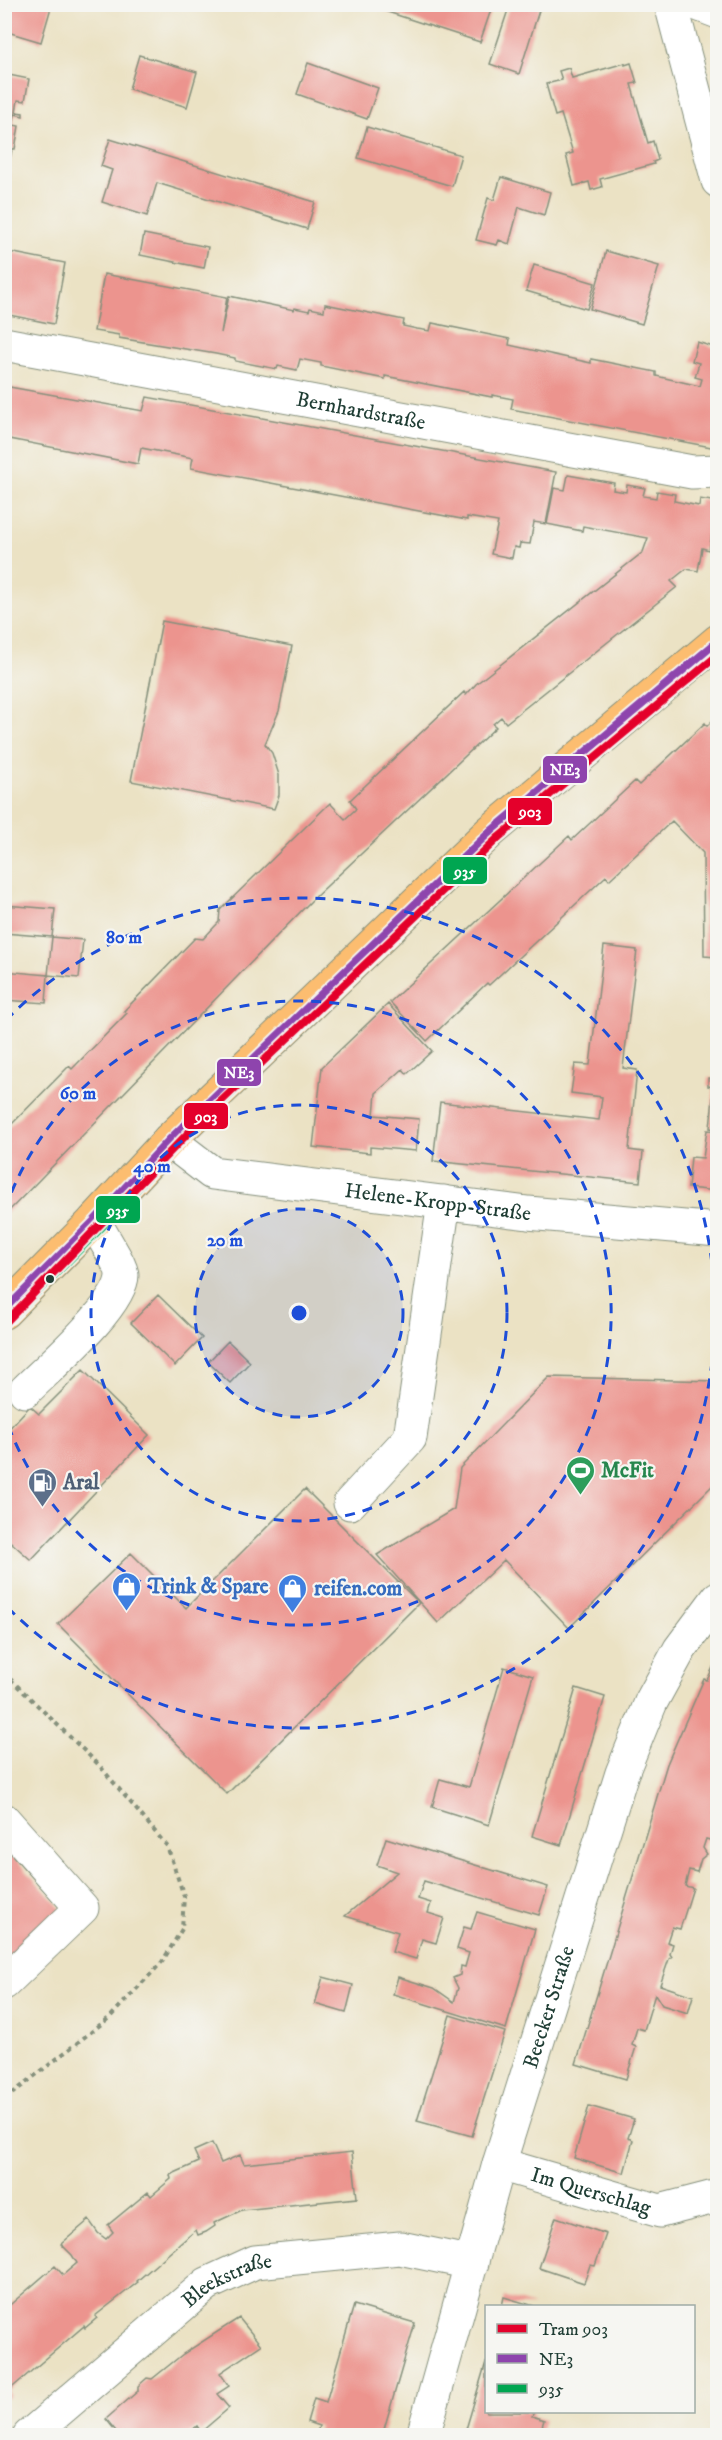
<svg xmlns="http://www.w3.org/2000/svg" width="722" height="2440" font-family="'IM FELL DW Pica',serif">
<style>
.building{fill:#ec948e}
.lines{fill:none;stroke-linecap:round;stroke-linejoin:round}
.minor-casing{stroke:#85907c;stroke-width:35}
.major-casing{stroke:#85907c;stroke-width:35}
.path{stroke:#85907c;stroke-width:4;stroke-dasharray:4.5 4.5;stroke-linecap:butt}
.minor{stroke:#fff;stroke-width:33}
.major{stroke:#fcbd6f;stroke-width:33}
.bus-1-casing{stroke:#f6f6f2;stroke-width:12}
.bus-2-casing{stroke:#f6f6f2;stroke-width:12}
.bus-1{stroke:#8e44ad;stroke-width:8}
.bus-2{stroke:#00a651;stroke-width:8}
.tram-1-casing{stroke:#f6f6f2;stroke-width:12}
.tram-1{stroke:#e4002b;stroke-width:8}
.ring{fill:none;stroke:#1d4ed8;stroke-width:3;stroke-dasharray:10 8}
.bus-dot{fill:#1f3d34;stroke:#f6f6f2;stroke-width:2}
.labels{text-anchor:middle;stroke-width:4.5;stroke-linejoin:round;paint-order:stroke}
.street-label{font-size:21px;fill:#1f3d34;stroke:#f6f6f2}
.leisure-label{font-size:21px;font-weight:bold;fill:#27864d;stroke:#f6f6f2;text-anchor:start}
.service-label{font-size:21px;font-weight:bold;fill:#4e5e75;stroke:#f6f6f2;text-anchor:start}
.shop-label{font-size:21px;font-weight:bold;fill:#366cbe;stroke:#f6f6f2;text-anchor:start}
.centre{fill:#1d4ed8;stroke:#f6f6f2;stroke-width:3}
.ring-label{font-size:18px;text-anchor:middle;font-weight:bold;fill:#1d4ed8;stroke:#f6f6f2;stroke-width:4.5;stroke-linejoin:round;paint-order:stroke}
.line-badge{stroke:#f6f6f2;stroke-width:2}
.badge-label{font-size:16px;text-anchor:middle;font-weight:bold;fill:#fff}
</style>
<rect width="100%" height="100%" fill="#f6f6f2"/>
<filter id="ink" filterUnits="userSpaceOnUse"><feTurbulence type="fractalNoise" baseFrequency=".0167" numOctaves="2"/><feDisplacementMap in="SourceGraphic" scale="12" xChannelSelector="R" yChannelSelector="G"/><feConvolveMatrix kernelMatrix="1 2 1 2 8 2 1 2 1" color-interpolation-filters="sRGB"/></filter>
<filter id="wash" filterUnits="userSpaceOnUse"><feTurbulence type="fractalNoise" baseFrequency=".008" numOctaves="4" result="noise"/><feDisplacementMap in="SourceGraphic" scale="24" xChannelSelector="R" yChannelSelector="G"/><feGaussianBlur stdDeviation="1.35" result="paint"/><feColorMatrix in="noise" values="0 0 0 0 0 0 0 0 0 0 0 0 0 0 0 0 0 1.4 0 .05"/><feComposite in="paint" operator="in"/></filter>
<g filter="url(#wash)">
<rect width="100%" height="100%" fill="#ebe2c4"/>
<g id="blocks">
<path class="building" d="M4 4H52L41 42 4 31Z
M363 4H493L480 42Z
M510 4H541L519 74 490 64Z
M139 55 197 72 187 107 129 89Z
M308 63 378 88 367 119 297 94Z
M625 63V65L631 63 637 83 631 84 648 143 653 141 658 160 653 162 654 164 600 179 602 187 591 190 589 182 574 186 566 155 573 153 561 114 555 116 546 84 562 80 559 71 569 68 572 78Z
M4 74 29 79 25 101 18 100 16 112 23 113V116L15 114 13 125 19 126 15 149H12L7 173 10 175 5 196Z
M367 127 461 155 452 186 358 158Z
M110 139 315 202 307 229 157 183 147 216 102 202 112 170 101 166Z
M501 177 550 192 544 215 519 207 509 244 499 240 497 245 476 240 488 198 494 200Z
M144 234 208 247 204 268 140 255Z
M4 251 65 263 54 324 4 314Z
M606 251 659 266 642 324 590 309Z
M534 265 595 283 587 309 526 291Z
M104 274 227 297 221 333 229 296 294 310 295 308 309 311 310 308 324 311 325 304 404 320 403 326 417 329 430 331 432 323 510 339 509 345 591 363V359L656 372V376L700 386 702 379 695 377 699 363 692 361 697 342 717 348V445L711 447 511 409 513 399 492 395V397L385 376V379L321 366V363L300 359 297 370 278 366 277 369 235 361V358L216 354 119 338V335L94 331Z
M4 386 143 411 147 397 556 472 546 524 534 522 530 544 520 543 519 548 514 547 512 558 491 554 498 522 467 517V520L191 468 193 458 141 448 138 464 4 438Z
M568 475 614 483 613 490 626 492 627 485 645 488 643 496 656 498 657 491 675 494 674 501 699 506 700 499 718 502 709 550 702 548 698 571 686 569 671 581 677 587 506 723 501 717 493 724 496 727 311 901 5 1215V1131L69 1066 72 1069 127 1013 124 1011 195 938 203 939 219 922 220 910 330 803 345 819 356 809 350 800 464 692 466 695 476 684 643 552 648 538 583 526 582 531 547 524 554 488 565 490Z
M162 621 292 646 279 711 265 744 272 753 279 775V795L274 809 131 781Z
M717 716V957L704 956 703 853 672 821 609 880 606 876 489 985 487 983 427 1041 390 1002 569 836 572 840 635 781 639 785 705 723 707 726Z
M4 905 55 909 52 937 4 933Z
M52 937 83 940 79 978 48 975 46 1003 4 1000V971L48 975Z
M604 946 637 950 623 1068 637 1070 629 1150 643 1152 640 1182 433 1161 440 1102 599 1120 602 1097 571 1093 575 1064 590 1065Z
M388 1004 432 1051 407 1074 403 1069 376 1093 374 1115 419 1119 416 1151 370 1147V1153L313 1147 322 1067Z
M708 1078 717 1079V1129L710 1128 714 1087 708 1086Z
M707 1130 717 1131V1191L688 1188 691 1157 703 1158Z
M158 1295 202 1338 175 1366 131 1323Z
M228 1341 250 1362 230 1383 208 1362Z
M83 1370 149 1435 31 1560 4 1536V1434L30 1406 39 1414Z
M549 1377 717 1381V1481L569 1628 504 1560 438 1623 377 1555 454 1509 460 1468Z
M305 1489 419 1603 227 1794 58 1624 131 1553 186 1608Z
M717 1659V1780L713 1794 717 1795 716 1808 717 1809V1842L706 1839 703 1848 707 1854 701 1859 697 1872 689 1870 685 1886 693 1888 680 1929 672 1927 667 1942 673 1944 670 1954 672 1957 669 1959 660 1985 693 1996 688 2013 662 2005 655 1994 644 2030 637 2028 632 2045 636 2047 626 2079 576 2064 667 1764 704 1679 707 1680Z
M504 1667 533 1676 489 1825 432 1807 440 1779 469 1787Z
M576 1688 605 1697 561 1845 532 1836Z
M386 1838 548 1887 539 1915 424 1881 418 1899 431 1903 428 1913 444 1918 436 1943 422 1939 416 1959 392 1952 398 1932 345 1916 397 1872 377 1865Z
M4 1846 62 1910 4 1963Z
M477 1912 535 1929 506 2029 393 1994 398 1977 434 1988 454 2002 458 1988 453 1978 460 1975 461 1966 465 1967 469 1953 457 1949 464 1927 471 1929Z
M323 1977 353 1985 346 2013 315 2004Z
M450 2015 505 2032 472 2136 417 2121Z
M589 2106 634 2119 628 2138 633 2140 624 2173 574 2158Z
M212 2143 221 2163 240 2155 244 2164 352 2152 357 2198 242 2210 214 2223 215 2226 206 2232 198 2235 196 2230 137 2281 138 2282 95 2316 97 2318 85 2328 84 2326 7 2392 10 2395 4 2400V2310L55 2266 63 2275 77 2263 72 2255 61 2244 89 2220 98 2233 106 2239 113 2232 108 2225 148 2192 151 2196 171 2179 170 2175 199 2162 194 2151Z
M556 2217 606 2234 595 2266 590 2265 584 2283 539 2268Z
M504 2297 534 2306H502Z
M354 2305 415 2323 382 2436H316L319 2426 307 2422 314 2398 326 2402Z
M239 2318 261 2345 220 2373 229 2386 217 2394 229 2408 201 2432 197 2426 186 2436H120L106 2419 138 2391V2386L147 2378 152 2379 183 2354Z
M486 2362V2412H534L532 2416 544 2420 540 2433 547 2436H464Z"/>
</g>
</g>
<g filter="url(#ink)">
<use href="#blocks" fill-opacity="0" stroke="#85907c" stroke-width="1.5"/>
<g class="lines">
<defs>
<g id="minor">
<path d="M671 4 718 181"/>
<path d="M697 4 718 12"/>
<path id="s1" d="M4 344 692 472 718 471"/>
<path id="s2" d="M169 1140 212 1173 528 1213 718 1230"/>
<path d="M25 1391C48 1368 122 1305 122 1275 122 1266 99 1231 94 1221"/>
<path d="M350 1503 410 1438 444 1202"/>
<path d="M4 1820 82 1908 4 1983"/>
<path id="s3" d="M499 2164 660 2211 718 2196"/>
<path id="s4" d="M29 2436 207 2284 255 2262 400 2248 472 2263"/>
<path id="s5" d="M423 2436 499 2164 622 1773 651 1702 680 1649 718 1598"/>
</g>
<path id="major" d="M4 1312 94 1221 169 1140 490 832 718 641"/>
</defs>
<use href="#minor" class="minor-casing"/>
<use href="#major" class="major-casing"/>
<path class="path" d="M4 1673 99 1765 167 1846 184 1896 182 1929 162 1962 109 2018 4 2100"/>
<use href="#minor" class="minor"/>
<use href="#major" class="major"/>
<defs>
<path id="bus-1" d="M4 1311 94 1221 169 1140 490 832 718 641"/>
<path id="bus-2" d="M11 1319 101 1228 176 1147 497 840 718 655"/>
</defs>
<use href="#bus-1" class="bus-1-casing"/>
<use href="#bus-2" class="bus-2-casing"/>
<use href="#bus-1" class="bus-1"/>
<use href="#bus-2" class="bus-2"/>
<defs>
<path id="tram-1" d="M4 1324 193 1128 499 837 718 655"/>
</defs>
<use href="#tram-1" class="tram-1-casing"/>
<use href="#tram-1" class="tram-1"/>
</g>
</g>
<circle cx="299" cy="1313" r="104" fill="#1d4ed8" fill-opacity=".12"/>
<g class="ring">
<circle cx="299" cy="1313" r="104"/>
<circle cx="299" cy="1313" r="208"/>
<path d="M5 1209A312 312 0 1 1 5 1417"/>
<path d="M6 1020A415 415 0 1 1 6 1606"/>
</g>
<defs>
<symbol id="stadium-pin" viewBox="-11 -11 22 30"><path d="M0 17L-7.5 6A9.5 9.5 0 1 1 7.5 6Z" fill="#2e9e5b" stroke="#f6f6f2"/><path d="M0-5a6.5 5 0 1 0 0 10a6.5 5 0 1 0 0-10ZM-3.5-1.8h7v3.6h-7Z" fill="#fff"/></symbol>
<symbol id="fuel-pin" viewBox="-11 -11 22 30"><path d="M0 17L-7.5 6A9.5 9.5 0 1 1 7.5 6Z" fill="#5c6f8a" stroke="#f6f6f2"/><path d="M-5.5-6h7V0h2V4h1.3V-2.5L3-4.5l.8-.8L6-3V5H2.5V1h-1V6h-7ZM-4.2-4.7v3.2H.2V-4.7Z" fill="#fff"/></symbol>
<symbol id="shop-pin" viewBox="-11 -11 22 30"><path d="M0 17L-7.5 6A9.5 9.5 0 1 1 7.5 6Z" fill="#3f7fe0" stroke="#f6f6f2"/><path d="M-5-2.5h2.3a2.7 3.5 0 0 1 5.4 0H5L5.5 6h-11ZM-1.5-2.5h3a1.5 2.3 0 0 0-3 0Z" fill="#fff"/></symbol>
</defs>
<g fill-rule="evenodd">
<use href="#stadium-pin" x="564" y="1454" width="33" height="45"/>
<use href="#fuel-pin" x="26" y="1466" width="33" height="45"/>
<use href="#shop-pin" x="110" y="1570" width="33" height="45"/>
<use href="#shop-pin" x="276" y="1572" width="33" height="45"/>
</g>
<circle class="bus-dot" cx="50" cy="1279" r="5"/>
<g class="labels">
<g class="street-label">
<text dy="7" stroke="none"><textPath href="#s1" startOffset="363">Bernhardstraße</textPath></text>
<text dy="7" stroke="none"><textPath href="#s2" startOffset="282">Helene-Kropp-Straße</textPath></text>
<text dy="7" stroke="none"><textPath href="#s5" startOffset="447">Beecker Straße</textPath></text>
<text dy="7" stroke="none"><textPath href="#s3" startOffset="96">Im Querschlag</textPath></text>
<text dy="7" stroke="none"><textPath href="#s4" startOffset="254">Bleekstraße</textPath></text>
</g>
<g class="leisure-label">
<text x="601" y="1477">McFit</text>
</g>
<g class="service-label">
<text x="63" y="1489">Aral</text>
</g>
<g class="shop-label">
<text x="148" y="1593">Trink &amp; Spare</text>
<text x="314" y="1595">reifen.com</text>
</g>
</g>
<circle cx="299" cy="1313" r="9" class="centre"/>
<g class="ring-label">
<text x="124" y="943">80 m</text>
<text x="78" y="1099">60 m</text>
<text x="152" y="1172">40 m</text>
<text x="225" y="1246">20 m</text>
</g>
<g class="line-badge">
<rect x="542" y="755" width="46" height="29" rx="6" fill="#8e44ad"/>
<rect x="507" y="797" width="46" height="29" rx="6" fill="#e4002b"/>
<rect x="442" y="856" width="46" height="29" rx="6" fill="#00a651"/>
<rect x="216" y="1058" width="46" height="29" rx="6" fill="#8e44ad"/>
<rect x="183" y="1102" width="46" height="28" rx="6" fill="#e4002b"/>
<rect x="95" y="1195" width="46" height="29" rx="6" fill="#00a651"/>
</g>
<g class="badge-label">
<text x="565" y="775">NE3</text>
<text x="530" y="817">903</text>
<text x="465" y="877">935</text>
<text x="239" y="1078">NE3</text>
<text x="206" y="1122">903</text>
<text x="118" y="1216">935</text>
</g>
<rect width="722" height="2440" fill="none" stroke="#f6f6f2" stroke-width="24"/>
<rect x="485" y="2305" width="210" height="108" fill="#f6f6f2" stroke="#a0aca6" stroke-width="1.5"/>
<rect x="497" y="2324" width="30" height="9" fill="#e4002b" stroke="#a0aca6" stroke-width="1.5"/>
<text x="539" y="2335" font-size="18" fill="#1f3d34">Tram 903</text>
<rect x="497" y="2354" width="30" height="9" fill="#8e44ad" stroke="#a0aca6" stroke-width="1.5"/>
<text x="539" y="2365" font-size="18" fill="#1f3d34">NE3</text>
<rect x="497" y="2384" width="30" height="9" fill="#00a651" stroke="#a0aca6" stroke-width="1.5"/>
<text x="539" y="2395" font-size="18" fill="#1f3d34">935</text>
</svg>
